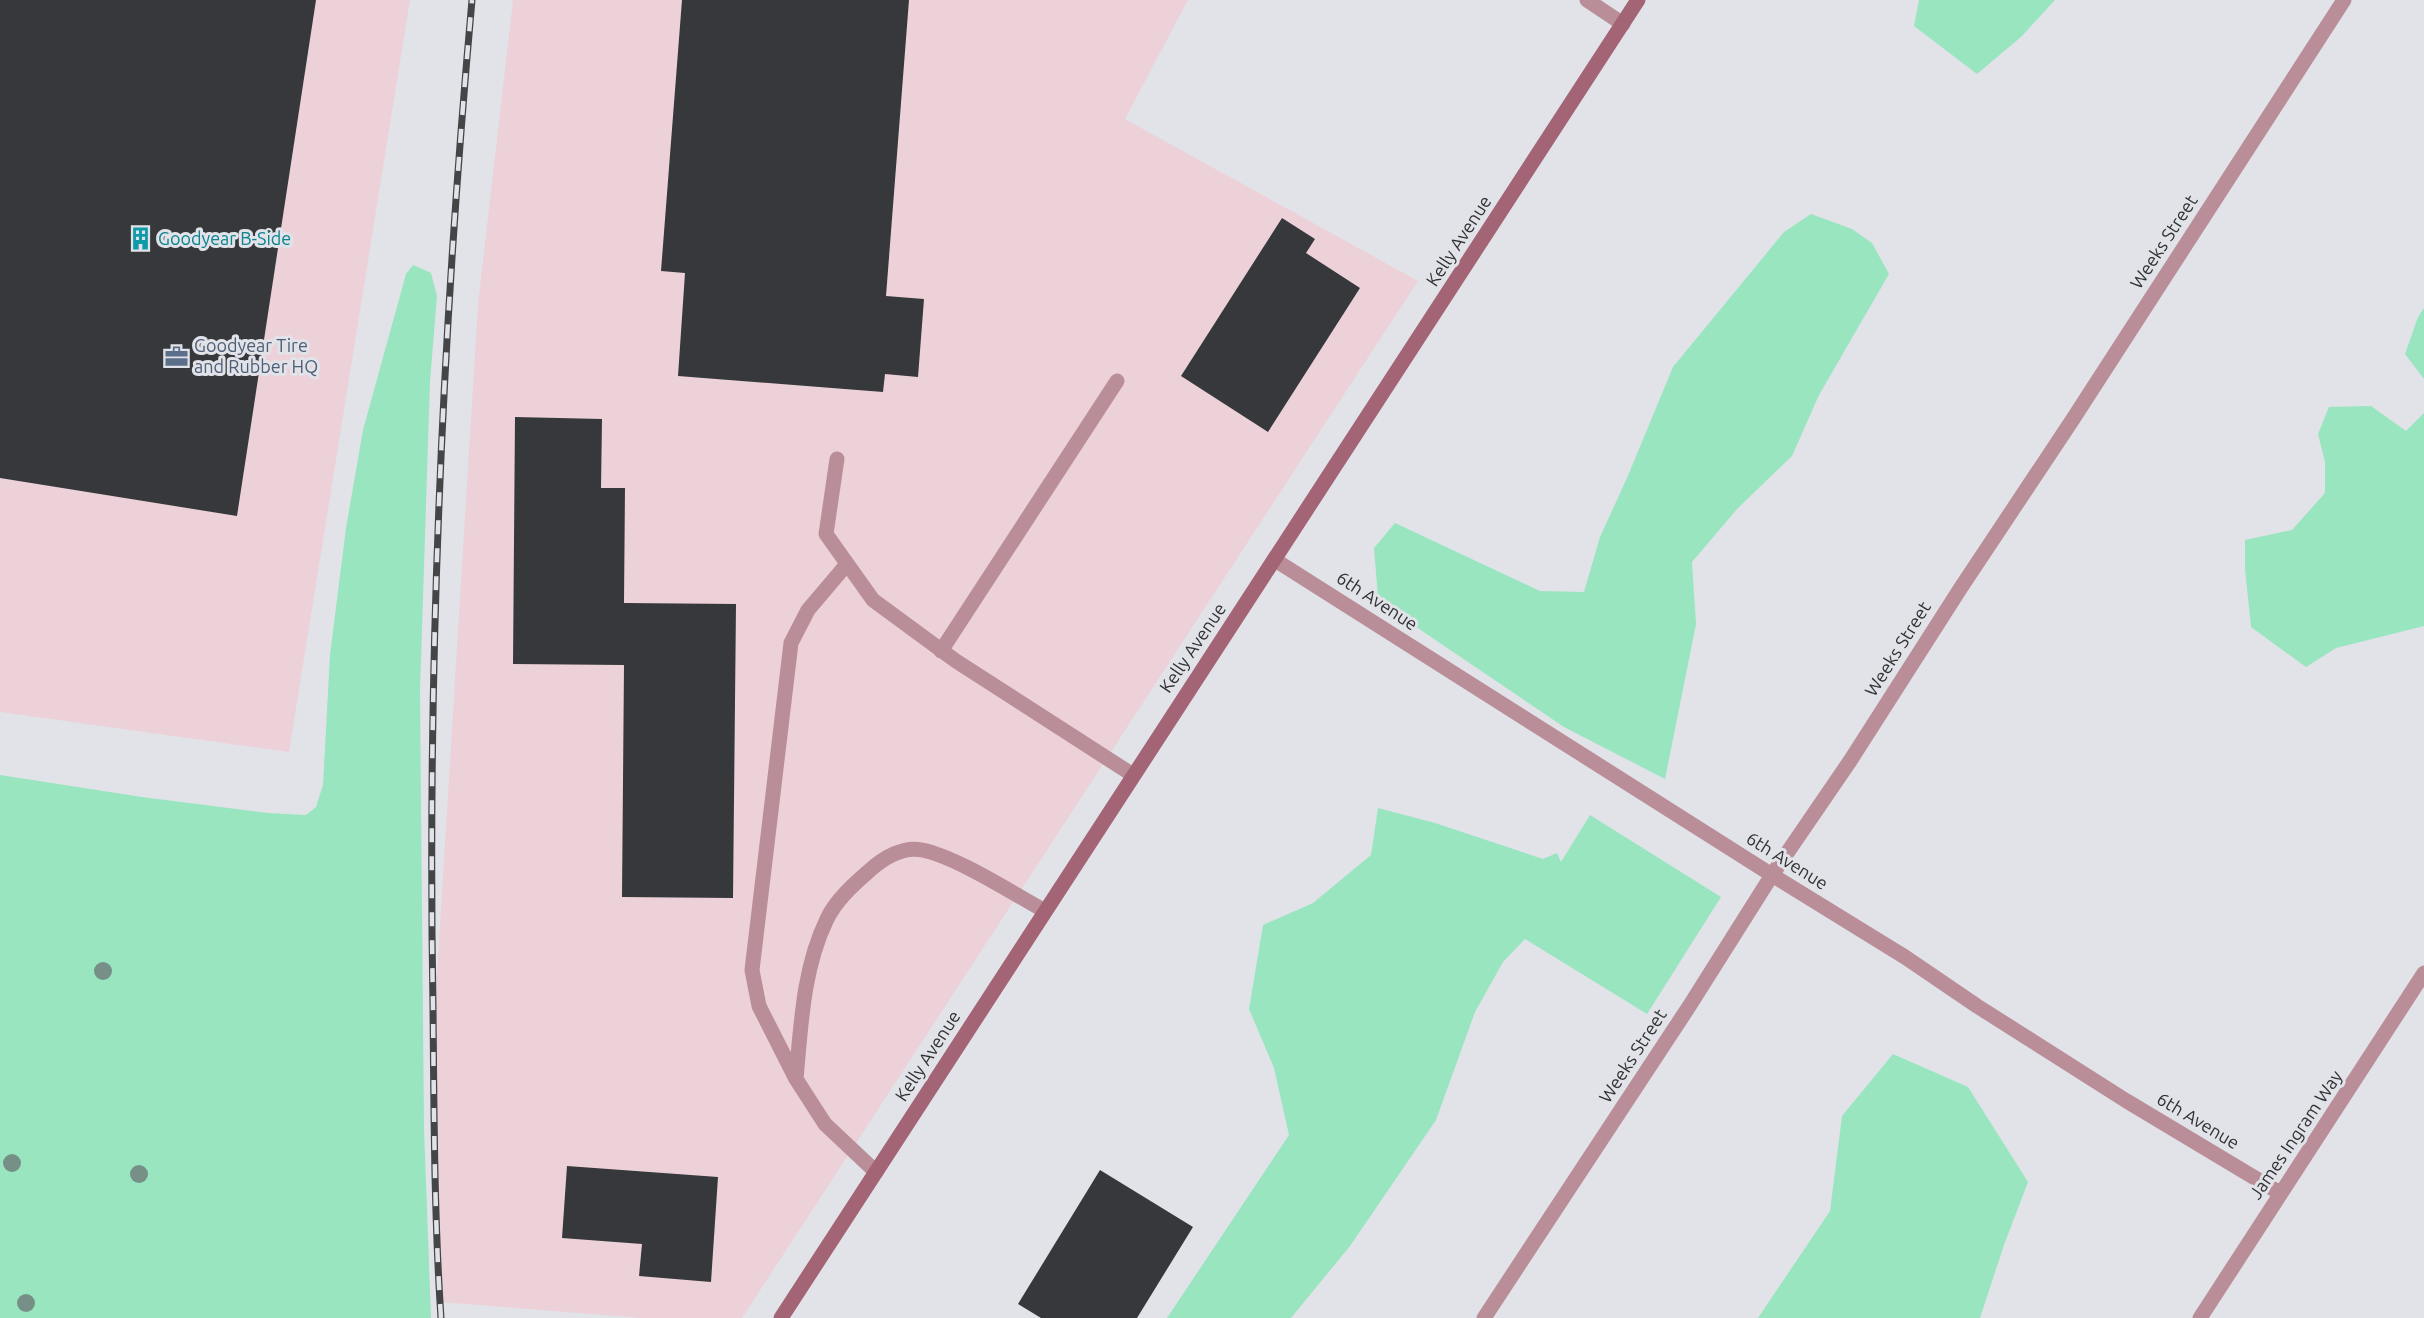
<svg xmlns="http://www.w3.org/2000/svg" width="2424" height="1318" font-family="Ubuntu,sans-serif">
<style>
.industrial{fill:#ecd2d8}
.green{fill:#98e5bf}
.building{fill:#37383c}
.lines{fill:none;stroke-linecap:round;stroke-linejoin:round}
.service{stroke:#ba8e99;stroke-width:15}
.minor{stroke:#ba8e99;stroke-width:15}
.secondary{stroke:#a36576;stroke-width:15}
.rail-casing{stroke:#434547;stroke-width:7}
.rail{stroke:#e1e3e9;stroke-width:4.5;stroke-dasharray:14;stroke-linecap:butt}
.tree{fill:#769088}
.labels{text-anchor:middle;stroke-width:6;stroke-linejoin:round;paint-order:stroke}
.culture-label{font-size:18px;fill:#0d838f;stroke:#e1e3e9;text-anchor:start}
.street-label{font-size:18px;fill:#313234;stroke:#e1e3e9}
.service-label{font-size:18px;fill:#4e5e75;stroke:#e1e3e9;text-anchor:start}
</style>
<rect width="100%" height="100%" fill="#e1e3e9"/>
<path class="industrial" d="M0 0H410L289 752 0 712Z
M513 0H1188L1125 119 1418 281 742 1318H641L440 1302 433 1039 478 304Z"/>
<path class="green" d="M1919 0H2055L2021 37 1977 74 1914 26Z
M1811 214 1852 229 1872 243 1889 274 1819 395 1792 456 1738 508 1692 562 1696 624 1665 779 1564 727 1397 614 1378 597 1374 548 1395 523 1540 591 1584 592 1600 537 1627 478 1673 367 1784 232Z
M413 265 431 273 437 296 430 381 420 690 424 1129 431 1318H0V775L142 797 268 813 306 815 316 807 323 785 330 655 346 528 363 430 406 274Z
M2424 308V379L2405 354 2418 317Z
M2371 406 2406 431 2424 413V626L2336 648 2306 667 2251 627 2245 569V540L2292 530 2325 493V462L2318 434 2329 407Z
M1378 808 1435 823 1543 859 1557 853 1561 862 1590 815 1721 897 1647 1014 1525 939 1503 962 1475 1012 1436 1120 1350 1246 1291 1318H1167L1289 1135 1274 1068 1249 1009 1263 925 1313 903 1371 855Z
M1893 1054 1968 1087 2028 1182 2004 1245 1980 1318H1758L1830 1211 1842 1116Z"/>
<path class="building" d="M0 0H316L237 516 0 478Z
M682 0H909L886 296 924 299 918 377 885 374 883 392 678 376 685 273 661 271Z
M1282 218 1315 239 1306 253 1360 288 1268 432 1181 376Z
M515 417 602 419 601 488H625L624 603 736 604 733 898 622 897 624 665 513 664Z
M567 1166 718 1177 711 1282 639 1276 642 1244 562 1238Z
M1100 1170 1193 1227 1137 1318H1041L1018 1304Z"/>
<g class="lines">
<path class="service" d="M837 459 826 534 873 600 956 661 1133 775
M847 564 808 610 791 643 752 970 759 1006 796 1079 825 1124 876 1172
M941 651 1117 381
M796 1079C801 1025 803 968 827 919 836 900 854 884 869 871 883 858 903 846 922 850 957 857 1012 893 1045 911"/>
<path class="minor" d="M1587 0 1623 24
M1275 560 1772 875 1905 957 1977 1006 2125 1100 2280 1193
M1484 1318 1690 1005 1772 875 1850 761 1960 589 2073 419 2344 0
M2200 1318 2424 973"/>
<path class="secondary" d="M781 1318 1638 0"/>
<defs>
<path id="rail" d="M441 1318C434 1214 434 1110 433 1007 427 671 442 335 472 0"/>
</defs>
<use href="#rail" class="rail-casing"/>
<use href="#rail" class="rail"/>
</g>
<g class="tree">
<circle cx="103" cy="971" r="9"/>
<circle cx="12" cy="1163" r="9"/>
<circle cx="139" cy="1174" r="9"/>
<circle cx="26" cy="1303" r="9"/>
</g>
<defs>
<symbol id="building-bare" viewBox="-9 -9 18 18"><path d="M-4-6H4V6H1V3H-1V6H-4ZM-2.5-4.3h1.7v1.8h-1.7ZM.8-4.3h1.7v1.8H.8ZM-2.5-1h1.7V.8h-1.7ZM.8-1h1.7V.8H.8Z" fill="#0f9aa8" stroke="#e1e3e9" stroke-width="2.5" paint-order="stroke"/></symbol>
<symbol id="office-bare" viewBox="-9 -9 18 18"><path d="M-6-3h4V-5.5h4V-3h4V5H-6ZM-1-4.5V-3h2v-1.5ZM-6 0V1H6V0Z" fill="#5c6f8a" stroke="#e1e3e9" stroke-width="2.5" paint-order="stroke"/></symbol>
</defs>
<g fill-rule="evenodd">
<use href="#building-bare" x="124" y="222" width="33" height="33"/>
<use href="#office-bare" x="160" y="340" width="33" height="33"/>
</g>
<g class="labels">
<g class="culture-label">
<text x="158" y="245">Goodyear B-Side</text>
</g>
<g class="street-label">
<text transform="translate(1459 241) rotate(-57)" y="6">Kelly Avenue</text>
<text transform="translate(2164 242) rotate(-57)" y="6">Weeks Street</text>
<text transform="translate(1377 601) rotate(33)" y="6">6th Avenue</text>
<text transform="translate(1193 648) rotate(-56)" y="6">Kelly Avenue</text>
<text transform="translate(1898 649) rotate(-58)" y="6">Weeks Street</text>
<text transform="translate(1787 861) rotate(32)" y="6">6th Avenue</text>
<text transform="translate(928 1056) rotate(-57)" y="6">Kelly Avenue</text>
<text transform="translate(1633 1056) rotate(-57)" y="6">Weeks Street</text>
<text transform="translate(2198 1121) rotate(31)" y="6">6th Avenue</text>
<text transform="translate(2296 1135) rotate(-56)" y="6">James Ingram Way</text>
</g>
<g class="service-label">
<text x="194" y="352">Goodyear Tire<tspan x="194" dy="21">and Rubber HQ</tspan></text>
</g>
</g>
</svg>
